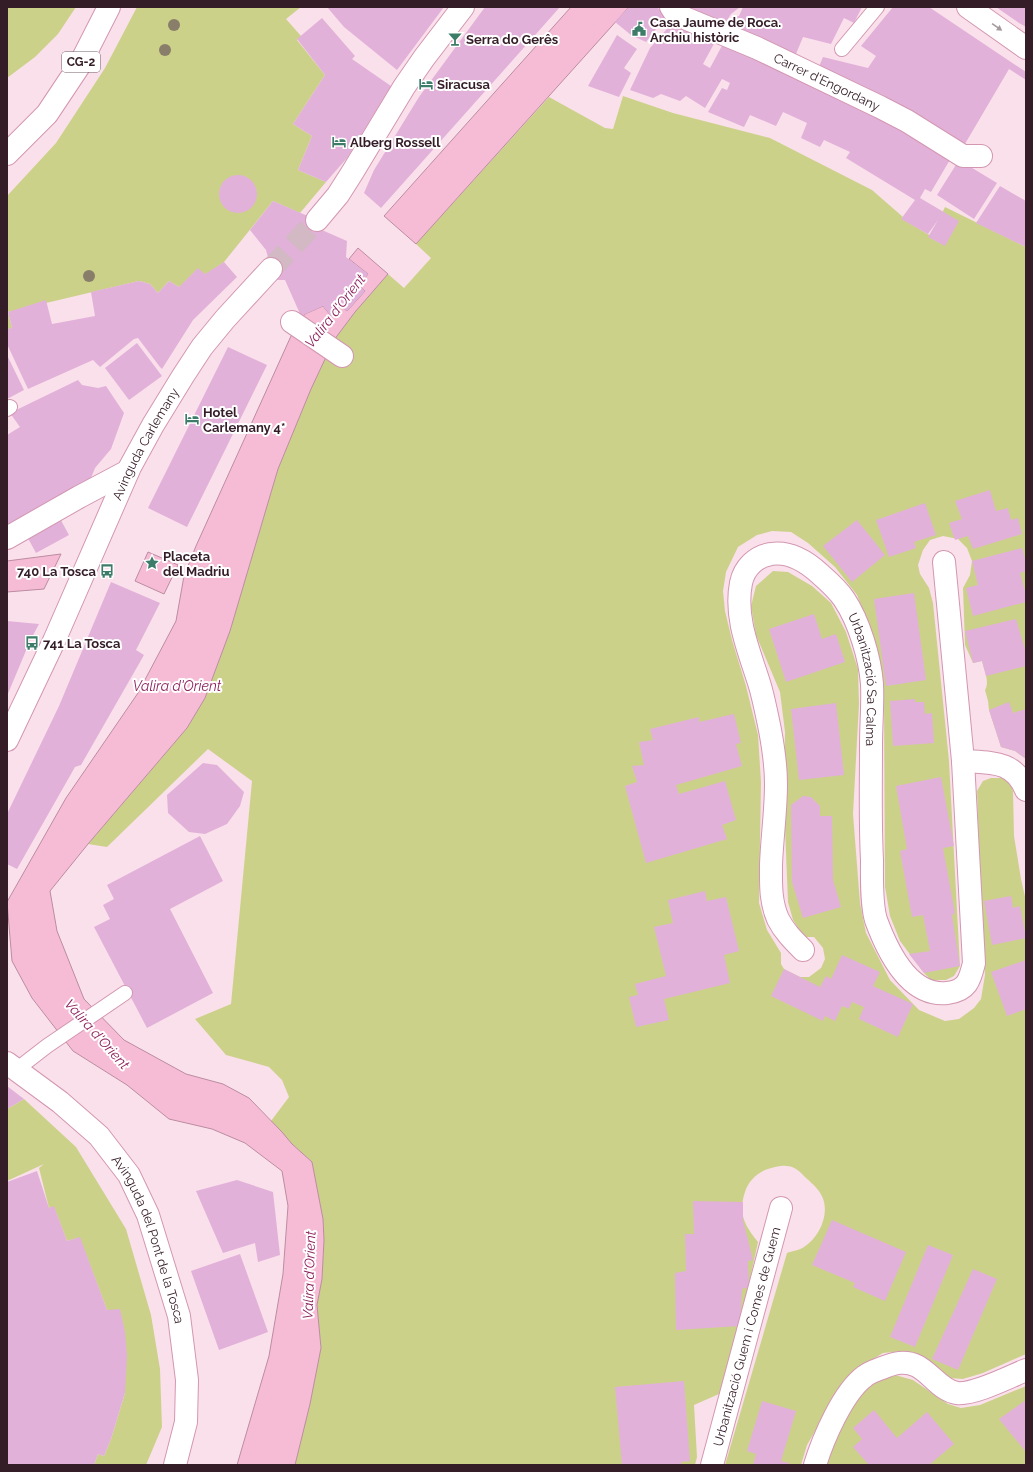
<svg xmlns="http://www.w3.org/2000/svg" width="1033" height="1472" font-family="Raleway,sans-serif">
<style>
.green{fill:#ccd18a}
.water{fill:#f7bcd5;stroke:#bc8ca1}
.building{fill:#e2b1da}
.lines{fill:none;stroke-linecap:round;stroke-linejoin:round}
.secondary-tunnel{stroke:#d2b9c3;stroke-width:22;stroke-dasharray:22 11;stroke-linecap:butt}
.lane-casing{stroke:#d397b1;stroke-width:16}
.street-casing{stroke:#d397b1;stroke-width:24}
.secondary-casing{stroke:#d397b1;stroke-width:24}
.highway-casing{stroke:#d397b1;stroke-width:24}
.lane{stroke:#fff;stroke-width:14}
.street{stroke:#fff;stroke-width:22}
.secondary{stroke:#fff;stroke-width:22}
.highway{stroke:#fff;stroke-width:22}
.tree{fill:#897e6a}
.oneway{fill:#a4999e}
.labels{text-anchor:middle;stroke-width:4;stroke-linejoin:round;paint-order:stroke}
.shield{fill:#fff;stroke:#716168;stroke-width:1}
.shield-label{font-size:12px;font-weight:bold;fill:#341d27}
.poi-label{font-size:13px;font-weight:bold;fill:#341d27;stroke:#fff;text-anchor:start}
.street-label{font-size:13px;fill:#341d27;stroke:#fff}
.water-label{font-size:14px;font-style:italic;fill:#8d215d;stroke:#fff}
</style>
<rect width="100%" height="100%" fill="#fae0ea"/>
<path class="green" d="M7 7H76L58 34 35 57 7 78Z
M137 7H301L286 19 301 36 297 40 325 75 293 124 312 136 298 170 326 182 300 213 273 201 224 262 210 272 179 287 169 281 158 293 150 284 139 281 8 312 12 328 7 330V196L56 143 105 68Z
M623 96 673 113 770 138 872 190 911 224 931 236 945 207 1026 247V759L1015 751 1001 747 989 710 988 701 985 690C990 682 984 670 982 661L973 663 965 645 963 588 970 575 972 561 967 548 958 539 943 536 930 540 923 550 918 565 920 574 929 588 933 603 949 761 960 966 954 976 946 980H931L924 973 900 941 890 916 885 887 884 700 873 637 857 595 835 567 808 543 791 532 772 531 757 535 738 547 726 572 723 591 725 611 732 640 746 686 758 735 761 782 759 903 767 930 781 953V964L784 969 800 977H809L821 968 825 959 823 948 814 937H804L793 920 788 902 784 803 785 732 780 692 756 635 751 606 756 586 773 571 788 572 812 586 831 603 846 632 858 669 859 704 853 814 860 903 866 933 890 980 919 1010 945 1021 959 1019 974 1008 981 999 985 975 980 878 977 791 983 781 991 778H1004L1010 783 1013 791 1014 836 1021 879 1026 901V1354L983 1373 963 1379 949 1378 928 1364 903 1351 883 1353 854 1371 826 1412 807 1445 801 1465H725L787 1253C792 1251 800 1250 804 1247 818 1238 828 1218 824 1202 822 1192 813 1184 806 1178 800 1172 795 1166 786 1166 779 1165 772 1168 765 1170 756 1174 748 1182 745 1192 738 1213 744 1225 758 1242L739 1330 719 1394 694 1405 697 1457 695 1465H295L310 1404 321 1348 317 1305 322 1279 324 1240 323 1219 312 1162 292 1144 271 1121 289 1097 282 1080 269 1067 226 1055 195 1019 231 1004 252 781 208 749 107 847 88 844 187 728 205 698 230 631 278 469 311 389 334 340 355 312 388 274 404 288 431 258 416 244 549 97 605 128 613 129Z
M24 1099 76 1147 126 1229 151 1315 160 1369 162 1427 146 1465H94L98 1454 104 1456 111 1439 125 1393 107 1310 87 1257 78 1238 67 1241 54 1207 49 1208 39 1168 44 1164 7 1181V1109Z
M895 1375 913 1380 948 1404 961 1408 980 1405 1026 1386V1465H826C833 1449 850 1400 862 1390 871 1383 884 1379 895 1375Z"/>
<path class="water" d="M571 7H629L416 244 384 216Z
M358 248 388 274 355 312 334 340 311 389 278 469 230 631 205 698 187 728 88 844 50 891 57 931 84 999 124 1040 186 1074 223 1084 249 1098 282 1132 292 1144 312 1162 323 1219 324 1240 322 1279 317 1305 321 1348 310 1404 295 1465H237L269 1356 283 1274 288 1206 282 1171 245 1143 212 1129 169 1119 127 1085 73 1051 32 998 12 961 7 902 66 798 138 693 176 621 184 576 196 546 296 325 305 314 323 306 331 316 341 306 347 311 365 291 359 285 368 274 349 259Z
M148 552 178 565 164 594 135 581Z
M61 554 44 589 7 592V561Z"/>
<path class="building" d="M327 7H444L397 70 344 27Z
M485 7H560L381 208 364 193 374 170 419 97Z
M629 7H657L666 16 646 42 631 35 615 22Z
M685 7H740L731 14 722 29Z
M743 7H862L854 23 844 18 831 44 803 37 796 54 730 32 734 17 739 16Z
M893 7H929L1026 72V80L1009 69 962 149 817 71 823 57 868 68 876 56 861 46Z
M996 7H1026V27L1019 23Z
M322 18 355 56 352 59 391 86 347 158 326 182 298 170 312 136 293 124 325 75 297 39Z
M673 22 716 40 703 64 710 68 724 42 869 110 951 158 931 192 925 189 920 198 959 221 945 246 928 237 938 220 928 234 901 219 915 200 846 158 850 152 824 140 820 147 801 138 807 123 783 112 776 126 750 115 744 127 708 112 722 88 727 90 730 83 722 79 705 108 686 96 680 101 661 94 653 98 630 90 650 48Z
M617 35 637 49 624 68 631 73 619 97 588 86Z
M959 160 997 183 974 219 937 195Z
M219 194a19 19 0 1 1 38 0a19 19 0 1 1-38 0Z
M1000 186 1026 201V247L976 223Z
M273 201 317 220 315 227 347 241 346 257 368 274 359 285 365 291 347 311 341 306 331 316 323 306 301 316 285 280H274L266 250 250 230Z
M224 262 237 277 193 320 162 369 160 367 138 338 134 339 100 367 93 360 28 389 7 344V329L12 328 8 312 46 300 52 324 95 316 91 292 139 281 150 284 158 293 169 281 179 287 198 268 205 274Z
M137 343 162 376 129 400 105 368Z
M228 347 267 365 187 527 148 508Z
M7 355 24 390 7 399Z
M78 380 82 385 98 388 106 386 124 413 111 449 95 468 89 483 7 526V435L20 427 10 413Z
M990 490 996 511 1008 508 1011 520 1018 518 1022 534 973 549 968 536 955 540 949 523 962 519 955 501Z
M925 503 936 535 914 542 916 548 889 557 876 520Z
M57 513 69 535 36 553 24 531Z
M857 520 885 555 852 582 823 546Z
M1022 548 1026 562V571L1020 573 1026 595V602L973 616 966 588 978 585 972 561Z
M111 582 160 603 136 650 144 655 81 765 75 767 17 869 7 864V814L59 706Z
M914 593 926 680 886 686 874 599Z
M814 614 822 639 836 634 845 662 786 682 769 629Z
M1016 619 1026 653V666L986 676 982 661 973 663 965 631Z
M7 621 39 624 30 641 7 696Z
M915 699V702H924L925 714 932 713 934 743 893 746 890 701Z
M1009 702 1013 713 1026 709V759L1015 751 1001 747 989 710Z
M836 703 844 775 799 780 791 709Z
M734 714 741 743 736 744 742 766 676 785 679 794 725 781 736 820 722 825 727 839 646 863 625 786 637 782 632 766 644 765 639 742 653 740 650 729 699 717V722Z
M203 763 217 765 244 792 240 806 227 824 205 834 189 832 168 813 167 795Z
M941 777 954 846 943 848 955 913 952 915 960 966 924 973 909 954 930 951 923 915 912 917 900 851 907 849 896 786Z
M803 796 811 797 820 806V816H832L833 880 841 907 803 918 792 882 791 805Z
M200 836 223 881 170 909 213 993 147 1028 94 927 110 919 103 905 114 899 107 885Z
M705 891 707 901 726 897 739 951 724 955 730 983 664 999 669 1020 636 1027 629 997 638 995 635 984 666 976 654 927 673 923 668 900Z
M1011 896 1013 908 1020 906 1026 938 992 945 984 901Z
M842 955 880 972 873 986 913 1004 898 1037 859 1019 864 1007 852 1002 849 1009 842 1006 835 1021 825 1016 823 1021 771 996 784 969 820 987 826 976 831 979Z
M1026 960V1009L1007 1016 991 972Z
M7 1086 24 1099 7 1109Z
M37 1171 49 1208 54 1206 67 1241 80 1237 107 1310 120 1309 125 1332 127 1356 125 1393 111 1439 104 1456 98 1454 94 1465H7V1182Z
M237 1180 273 1192 280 1255 258 1262 255 1243 223 1253 196 1191Z
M693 1201 743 1202V1220L753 1260 748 1261 749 1287 742 1289 740 1326 676 1330 675 1273 686 1271 685 1234H694Z
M832 1220 906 1252 885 1301 853 1287 855 1283 812 1265Z
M928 1245 953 1255 915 1347 890 1337Z
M240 1254 268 1332 219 1350 191 1271Z
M973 1269 997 1279 958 1370 932 1359Z
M684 1381 690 1461 681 1462 682 1465H622L615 1387Z
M1026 1400V1452L999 1419Z
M762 1401 796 1411 781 1461 789 1463V1465H753L756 1454 747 1451Z
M874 1410 897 1438 927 1412 954 1444 929 1465H869L853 1447 862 1439 853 1428Z"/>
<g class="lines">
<path class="secondary-tunnel" d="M271 269 317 220"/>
<defs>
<path id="lane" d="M842 49 877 7
M7 409 10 407
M16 1070 47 1046 125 993"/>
<g id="street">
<path id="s1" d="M671 7 675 13 687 19 757 48 880 107 907 121 963 156H981"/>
<path d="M292 322 342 356"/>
<path d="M7 538 79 497 128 471"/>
<path d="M963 761C991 763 1014 760 1026 790"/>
<path id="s2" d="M803 950C793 940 784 931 778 919 770 901 771 883 771 865 772 838 776 811 776 784 776 768 773 746 770 730 767 715 764 700 760 686 750 653 734 619 741 583 744 568 756 556 771 554 790 551 807 562 820 574 828 581 838 590 844 599 859 621 870 658 872 684 873 704 871 725 871 745 871 783 870 822 872 860 872 877 871 904 876 920 887 950 909 997 947 993 967 991 970 980 974 963L963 761 944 562"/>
<path id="s3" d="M712 1465 781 1208"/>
<path d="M815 1465C823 1439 843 1392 865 1376 870 1372 877 1370 882 1368 894 1363 905 1360 917 1366 931 1373 941 1391 957 1393 974 1395 1009 1377 1026 1370"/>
</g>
<g id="secondary">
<path d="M968 7 1026 48"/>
<path d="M317 220 338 195 352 173 404 87 424 58 463 7"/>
<path id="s4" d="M7 740 54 641 130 467 153 425 183 376 202 347 225 319 271 269"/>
<path id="s5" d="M7 1063 60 1102 99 1136 129 1175 148 1215 179 1316 187 1380 186 1422 175 1465"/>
</g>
<path id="highway" d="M7 154 47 114 79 66 109 7"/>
</defs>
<use href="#lane" class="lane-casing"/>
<use href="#street" class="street-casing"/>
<use href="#secondary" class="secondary-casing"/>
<use href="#highway" class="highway-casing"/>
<use href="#lane" class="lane"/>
<use href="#street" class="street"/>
<use href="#secondary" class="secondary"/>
<use href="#highway" class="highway"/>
</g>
<g class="tree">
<circle cx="174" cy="25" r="6"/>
<circle cx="165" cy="50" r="6"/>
<circle cx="89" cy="276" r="6"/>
</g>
<defs><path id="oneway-solid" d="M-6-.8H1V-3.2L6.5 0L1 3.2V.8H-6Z"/></defs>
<use class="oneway" href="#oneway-solid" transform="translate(997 27) rotate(35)"/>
<defs>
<symbol id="civic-bare" viewBox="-9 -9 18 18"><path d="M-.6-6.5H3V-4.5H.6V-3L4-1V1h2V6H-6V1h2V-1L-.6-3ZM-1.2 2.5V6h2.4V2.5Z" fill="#3d7c69" stroke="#fff" stroke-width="2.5" paint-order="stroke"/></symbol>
<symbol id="bar-bare" viewBox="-9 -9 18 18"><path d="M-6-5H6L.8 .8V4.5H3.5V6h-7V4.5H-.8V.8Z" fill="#3d7c69" stroke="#fff" stroke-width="2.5" paint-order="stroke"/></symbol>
<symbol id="hotel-bare" viewBox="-9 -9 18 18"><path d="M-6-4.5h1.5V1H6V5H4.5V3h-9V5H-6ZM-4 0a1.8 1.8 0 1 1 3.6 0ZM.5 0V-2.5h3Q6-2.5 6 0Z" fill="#3d7c69" stroke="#fff" stroke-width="2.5" paint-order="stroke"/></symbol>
<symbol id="sight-bare" viewBox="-9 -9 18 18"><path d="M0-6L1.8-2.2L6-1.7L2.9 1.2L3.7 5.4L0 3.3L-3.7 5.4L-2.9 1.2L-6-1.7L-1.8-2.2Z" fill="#3d7c69" stroke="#fff" stroke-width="2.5" paint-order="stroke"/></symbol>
<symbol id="bus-bare" viewBox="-9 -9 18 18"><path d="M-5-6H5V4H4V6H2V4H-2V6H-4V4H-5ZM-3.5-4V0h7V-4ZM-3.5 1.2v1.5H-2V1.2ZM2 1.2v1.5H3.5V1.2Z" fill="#3d7c69" stroke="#fff" stroke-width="2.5" paint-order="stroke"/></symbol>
</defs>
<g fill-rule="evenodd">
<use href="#civic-bare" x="629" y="19" width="20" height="20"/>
<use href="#bar-bare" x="445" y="29" width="20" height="20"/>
<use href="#hotel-bare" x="416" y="74" width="20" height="20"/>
<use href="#hotel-bare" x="329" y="132" width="20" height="20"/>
<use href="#hotel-bare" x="182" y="409" width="20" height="20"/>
<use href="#sight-bare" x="142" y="553" width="20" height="20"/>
<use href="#bus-bare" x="97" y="561" width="20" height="20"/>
<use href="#bus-bare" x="22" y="633" width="20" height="20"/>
</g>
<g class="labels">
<rect class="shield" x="62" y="52" width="38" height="20" rx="3"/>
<g class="shield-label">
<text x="81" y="66">CG-2</text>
</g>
<g class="poi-label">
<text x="650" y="27">Casa Jaume de Roca.<tspan x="650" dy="15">Archiu històric</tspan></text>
<text x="466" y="44">Serra do Gerês</text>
<text x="437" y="89">Siracusa</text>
<text x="350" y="147">Alberg Rossell</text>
<text x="203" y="417">Hotel<tspan x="203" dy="15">Carlemany 4*</tspan></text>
<text x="163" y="561">Placeta<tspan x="163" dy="15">del Madriu</tspan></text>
<text x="96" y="576" text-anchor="end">740 La Tosca</text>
<text x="43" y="648">741 La Tosca</text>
</g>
<g class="street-label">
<text dy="5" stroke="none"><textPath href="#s1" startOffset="174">Carrer d'Engordany</textPath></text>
<text dy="5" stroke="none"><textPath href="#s4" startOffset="327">Avinguda Carlemany</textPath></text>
<text dy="5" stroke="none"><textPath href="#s2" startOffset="600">Urbanització Sa Calma</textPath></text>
<text dy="5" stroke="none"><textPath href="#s5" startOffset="234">Avinguda del Pont de la Tosca</textPath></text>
<text dy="5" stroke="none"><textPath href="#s3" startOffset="133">Urbanització Guem i Comes de Guem</textPath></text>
</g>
<g class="water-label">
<text transform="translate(335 311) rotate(-52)" y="5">Valira d'Orient</text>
<text x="177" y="691">Valira d'Orient</text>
<text transform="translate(97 1034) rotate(48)" y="5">Valira d'Orient</text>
<text transform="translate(309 1275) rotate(-88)" y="5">Valira d'Orient</text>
</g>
</g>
<rect width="1033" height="1472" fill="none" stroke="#341d27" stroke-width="16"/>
</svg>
